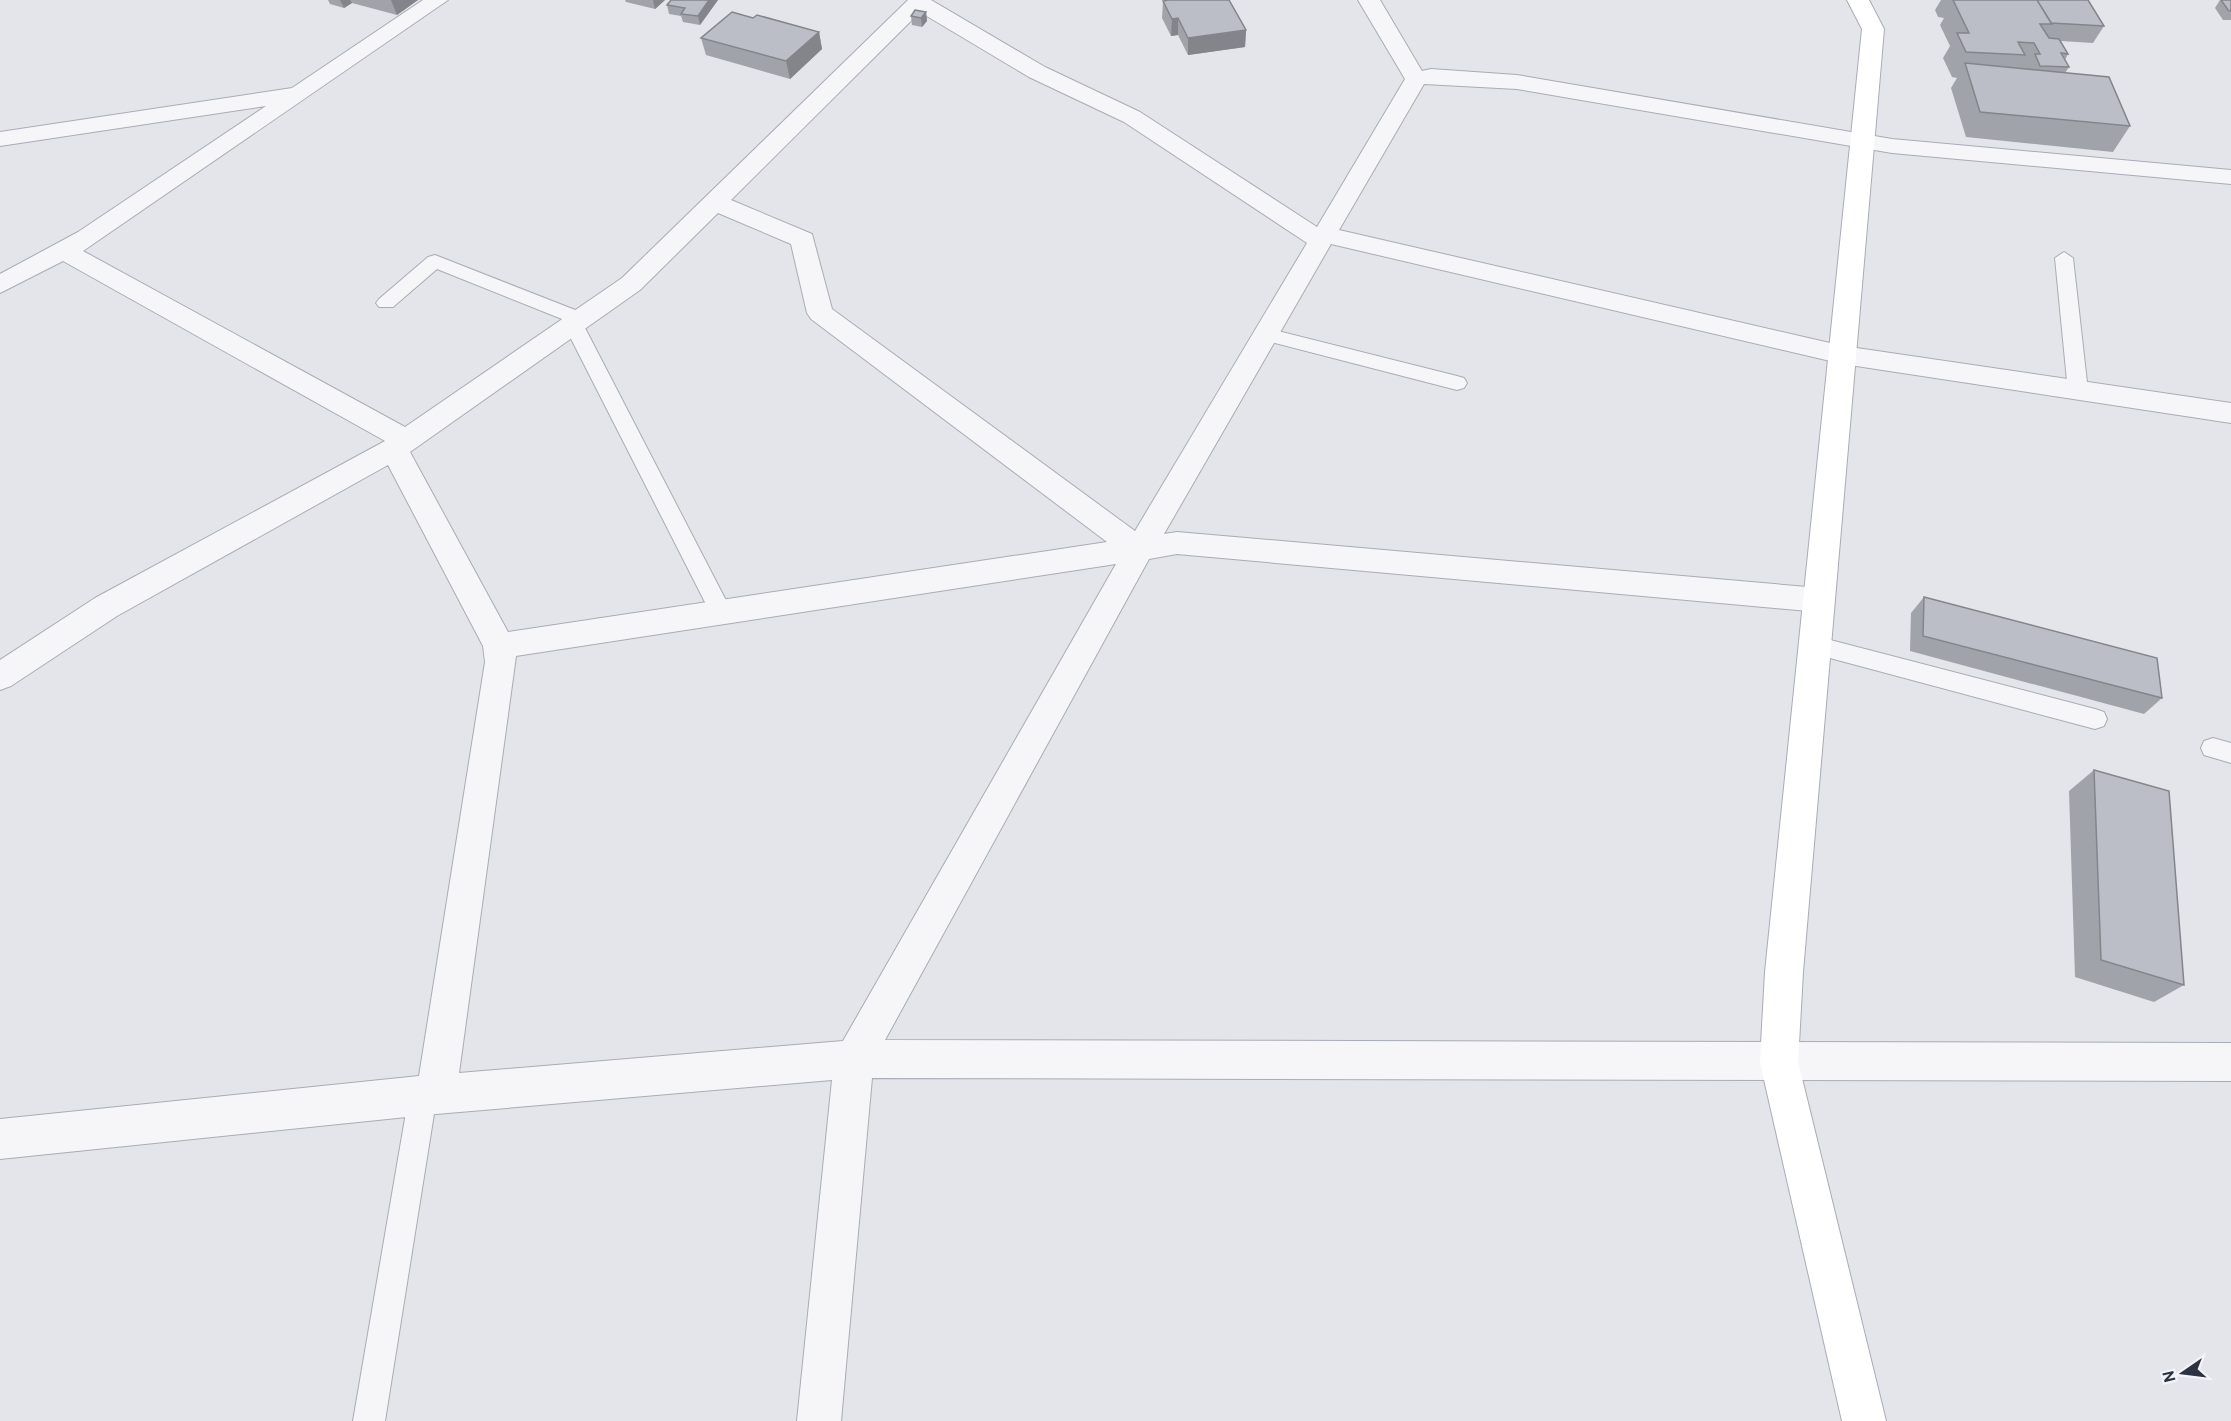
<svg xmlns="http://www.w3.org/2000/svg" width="2231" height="1421" font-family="Overpass,sans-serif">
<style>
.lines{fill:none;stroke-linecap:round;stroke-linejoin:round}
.lane-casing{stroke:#a8acb4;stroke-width:2}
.street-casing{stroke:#a8acb4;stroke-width:2}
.secondary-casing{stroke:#a8acb4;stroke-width:2}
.lane{fill:#f6f6f9;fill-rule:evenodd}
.street{fill:#f6f6f9;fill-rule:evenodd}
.secondary{fill:#fff;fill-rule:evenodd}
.wall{fill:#a1a3ab}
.shaded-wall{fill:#83858b}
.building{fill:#bbbec7;stroke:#83858b;stroke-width:1.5}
</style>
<rect width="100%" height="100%" fill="#e3e5ea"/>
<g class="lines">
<defs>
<path id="lane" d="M2064 252 2073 258 2088 391 2085 396H2071L2068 391 2055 258Z
M435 255 588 315 591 320 584 326 732 612 729 618 721 621 713 618 564 325 567 321 437 269 393 307H379L376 303 379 299 428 257Z
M1266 328 1457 376 1464 378 1467 383 1464 388 1457 390 1259 339 1256 334 1259 329Z
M1815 636 2095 709 2104 712 2107 719 2104 726 2095 729 1815 654 1807 652 1803 645 1807 638Z
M2213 738 2231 743V763L2204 755 2201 748 2204 741Z
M423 1081 433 1085 437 1095 385 1421H353L409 1095 413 1085Z"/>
<path id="street" d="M423 0H448L83 251 405 427 622 278 908 0H931L1045 67 1140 112 1317 227 1405 79 1358 0H1380L1422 71 1431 69 1517 75 1892 139 2231 170V184L1892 153 1517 89 1424 84 1339 230 1843 346 2231 403V423L1843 364 1331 244 1164 534 1177 532 1819 588 1830 591 1835 600 1830 609 1819 612 1177 554 1149 559 885 1040 2231 1043V1081L872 1078 841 1421H797L832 1080 436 1114 0 1159V1119L419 1076 485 662 483 646 388 465 117 616 11 686 0 690V660L95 598 385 441 63 261 0 293V274L78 232 266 106 0 146V132L292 88ZM920 12 1029 77 1124 122 1307 243 1135 531 832 309 812 234 731 200ZM718 213 791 244 807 313 811 319 1107 542 508 632 410 452 640 290ZM1116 564 843 1041 459 1073 516 656Z"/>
<path id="secondary" d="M1847 0H1869L1884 29 1803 972 1798 1062 1886 1421H1842L1760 1062 1765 972 1862 29Z"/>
</defs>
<use href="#lane" class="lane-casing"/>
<use href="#street" class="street-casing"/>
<use href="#secondary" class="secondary-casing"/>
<use href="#lane" class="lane"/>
<use href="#street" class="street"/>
<use href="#secondary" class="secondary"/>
</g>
<path class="wall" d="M328 0H418L397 15 352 3 344 8 330 4Z
M625 0H665L655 9 626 2Z
M718 0 700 25 683 22 681 16 669 14 667 5Z
M1941 0H2088L2104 26 2093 43 2061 41 2068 54 2065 60 2069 67 2065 73 2130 126 2113 152 1966 137 1951 88 1957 78 1952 77 1943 58 1950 46 1940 25 1944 18 1938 17 1935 10Z
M2220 0H2231V20H2223L2215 8Z
M1163 1 1246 30 1245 47 1188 55 1178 35 1171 36 1162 18Z
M926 12 927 21 922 27 912 25 911 16Z
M753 18 819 32 822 49 790 79 706 55 701 38Z
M1924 597 2162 698 2144 714 1910 651 1911 613Z
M2094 770 2184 985 2154 1002 2075 977 2069 791Z"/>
<path class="shaded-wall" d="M340 0H350L352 3 344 8Z
M391 0H418L397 15Z
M653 0H665L655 9Z
M709 0H718L700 25 698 16Z
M926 12 927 21 922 27 921 18Z
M1178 18V35L1171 36 1172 19Z
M1246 30 1245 47 1188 55V38Z
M819 32 822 49 790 79 786 61Z"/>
<path class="building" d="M671 0H709L698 16 681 14 685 8 667 5Z
M1169 0H1229L1246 30 1188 38 1178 18 1172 19 1163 1Z
M1953 0H2037L2052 24H2040L2049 38 2059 39 2068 54 2061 53 2069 67 2040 66 2035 54H2040L2034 43 2018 42 2025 55 1966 52 1957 33H1969Z
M2037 0H2088L2104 26 2051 23Z
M2221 0H2231V11H2229Z
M915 10 926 12 921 18 911 16Z
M732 12 753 18 757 15 819 32 786 61 701 38Z
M1965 63 2109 77 2130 126 1980 112Z
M1924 597 2157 658 2162 698 1923 636Z
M2094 770 2169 791 2184 985 2101 960Z"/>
<g transform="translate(2183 1373) rotate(256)" stroke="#f3f4f8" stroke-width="4.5" paint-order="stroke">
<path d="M0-4.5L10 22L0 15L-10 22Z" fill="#2c3241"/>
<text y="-9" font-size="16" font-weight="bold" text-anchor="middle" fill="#2c3241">N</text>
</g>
</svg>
